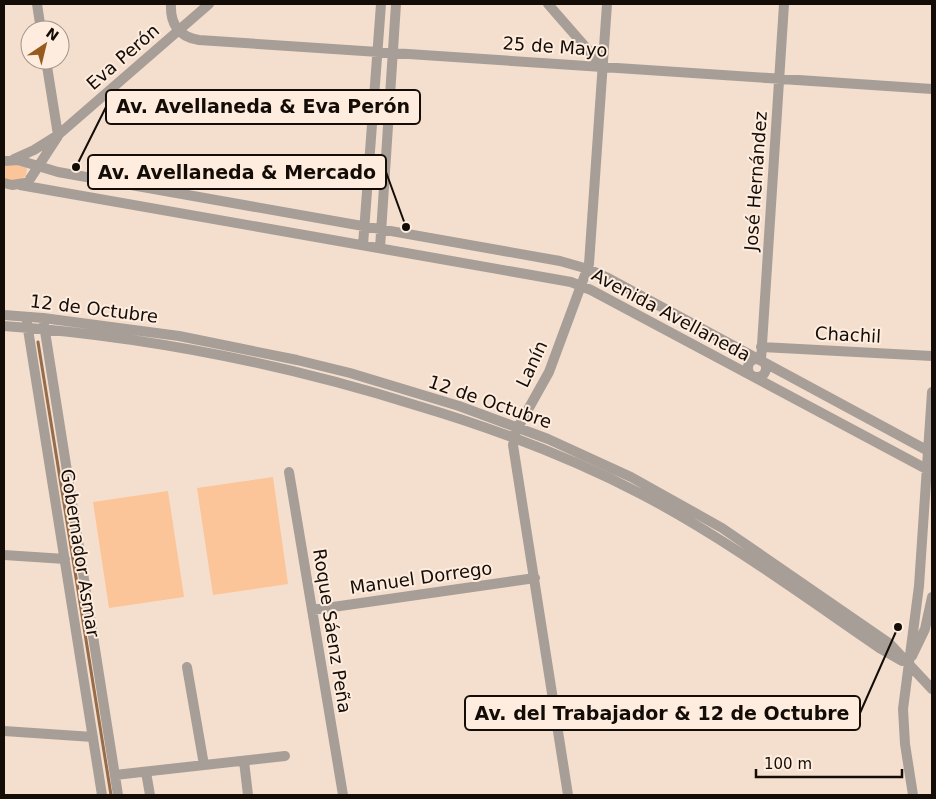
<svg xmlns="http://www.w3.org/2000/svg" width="936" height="799" font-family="'DejaVu Sans',sans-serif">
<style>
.green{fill:#fbc499}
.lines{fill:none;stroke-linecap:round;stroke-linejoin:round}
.stream{stroke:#966c4a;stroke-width:3}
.minor{stroke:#a89e98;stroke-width:10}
.labels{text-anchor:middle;stroke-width:4;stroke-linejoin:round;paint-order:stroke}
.street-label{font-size:18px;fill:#140d07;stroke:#feeddf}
.leader{fill:none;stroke:#140d07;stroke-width:2}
.callout-dot{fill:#140d07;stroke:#feeddf;stroke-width:2}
.callout{fill:#feeddf;stroke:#140d07;stroke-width:2}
.callout-label{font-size:19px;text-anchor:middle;font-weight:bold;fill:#140d07}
</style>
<rect width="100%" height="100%" fill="#f4dfce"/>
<path class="green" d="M5 164 25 165 27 169 26 176 18 181 4 179V165Z
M273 477 288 584 213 595 197 488Z
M168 491 184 597 109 608 93 502Z"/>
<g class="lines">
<path class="stream" d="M38 342 111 795"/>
<path class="minor" d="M37 4 41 30
M171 4C170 23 178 37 199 40L932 89
M548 4 603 67
M46 60 58 135
M14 159 34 150 58 135 209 4
M4 161 18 160 58 172 560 261 588 269 606 277 932 453
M30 179 58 136
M4 183 12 185 25 183
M20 185 571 282 591 290 932 472
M363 245 381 4
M380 248 396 4
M4 315 43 318 179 336 297 360 350 373 459 406 548 439 631 477 722 528 889 643 932 689
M27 323 102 795
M44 325 118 795
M4 326C143 336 281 363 415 405 493 428 568 456 641 494 725 538 802 595 881 649L902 661
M761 347 932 356
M748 368a9 9 0 1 1 18 0a9 9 0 1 1-18 0Z
M761 360 784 4
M289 472 343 795
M4 555 65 559
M312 610 535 578
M912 656 925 629 932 597
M187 667 204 765
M4 731 93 737
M244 761 248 795
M146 772 150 795
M115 775 285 756
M568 795 513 445 516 431 549 372 589 264 607 4
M913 795 905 744 903 709 919 586 932 392"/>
</g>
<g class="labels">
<g class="street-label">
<text transform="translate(555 47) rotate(4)" y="6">25 de Mayo</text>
<text transform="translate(123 57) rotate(-41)" y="6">Eva Perón</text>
<text transform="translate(756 181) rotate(-86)" y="6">José Hernández</text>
<text transform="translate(94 309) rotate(7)" y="6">12 de Octubre</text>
<text transform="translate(671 315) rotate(28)" y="6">Avenida Avellaneda</text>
<text transform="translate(848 335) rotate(3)" y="6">Chachil</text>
<text transform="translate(532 364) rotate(-65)" y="6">Lanín</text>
<text transform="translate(490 402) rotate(19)" y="6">12 de Octubre</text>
<text transform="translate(80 553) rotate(81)" y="6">Gobernador Asmar</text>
<text transform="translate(421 578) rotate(-8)" y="6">Manuel Dorrego</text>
<text transform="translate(332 631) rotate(81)" y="6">Roque Sáenz Peña</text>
</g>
</g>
<path class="leader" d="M76 167L106 107M406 227L386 172M898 627L860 713"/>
<g class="callout-dot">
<circle cx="76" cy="167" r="5"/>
<circle cx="406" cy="227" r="5"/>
<circle cx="898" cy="627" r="5"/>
</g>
<g class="callout">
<rect x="106" y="90" width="314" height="34" rx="5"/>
<rect x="88" y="155" width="298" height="34" rx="5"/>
<rect x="465" y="696" width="395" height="34" rx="5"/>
</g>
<g class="callout-label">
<text x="263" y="113">Av. Avellaneda &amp; Eva Perón</text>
<text x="237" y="179">Av. Avellaneda &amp; Mercado</text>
<text x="662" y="720">Av. del Trabajador &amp; 12 de Octubre</text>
</g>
<rect width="936" height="799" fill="none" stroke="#140d07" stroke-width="10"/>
<g transform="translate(45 45) rotate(35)"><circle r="24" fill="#feeddf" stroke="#a09389"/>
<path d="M0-4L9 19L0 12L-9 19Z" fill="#975a1f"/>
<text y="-8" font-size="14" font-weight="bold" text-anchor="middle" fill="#140d07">N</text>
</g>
<path d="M756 769v8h146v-8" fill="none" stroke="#140d07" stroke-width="2.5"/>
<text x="764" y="769" font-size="15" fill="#140d07" stroke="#feeddf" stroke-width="4" paint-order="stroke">100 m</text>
</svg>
